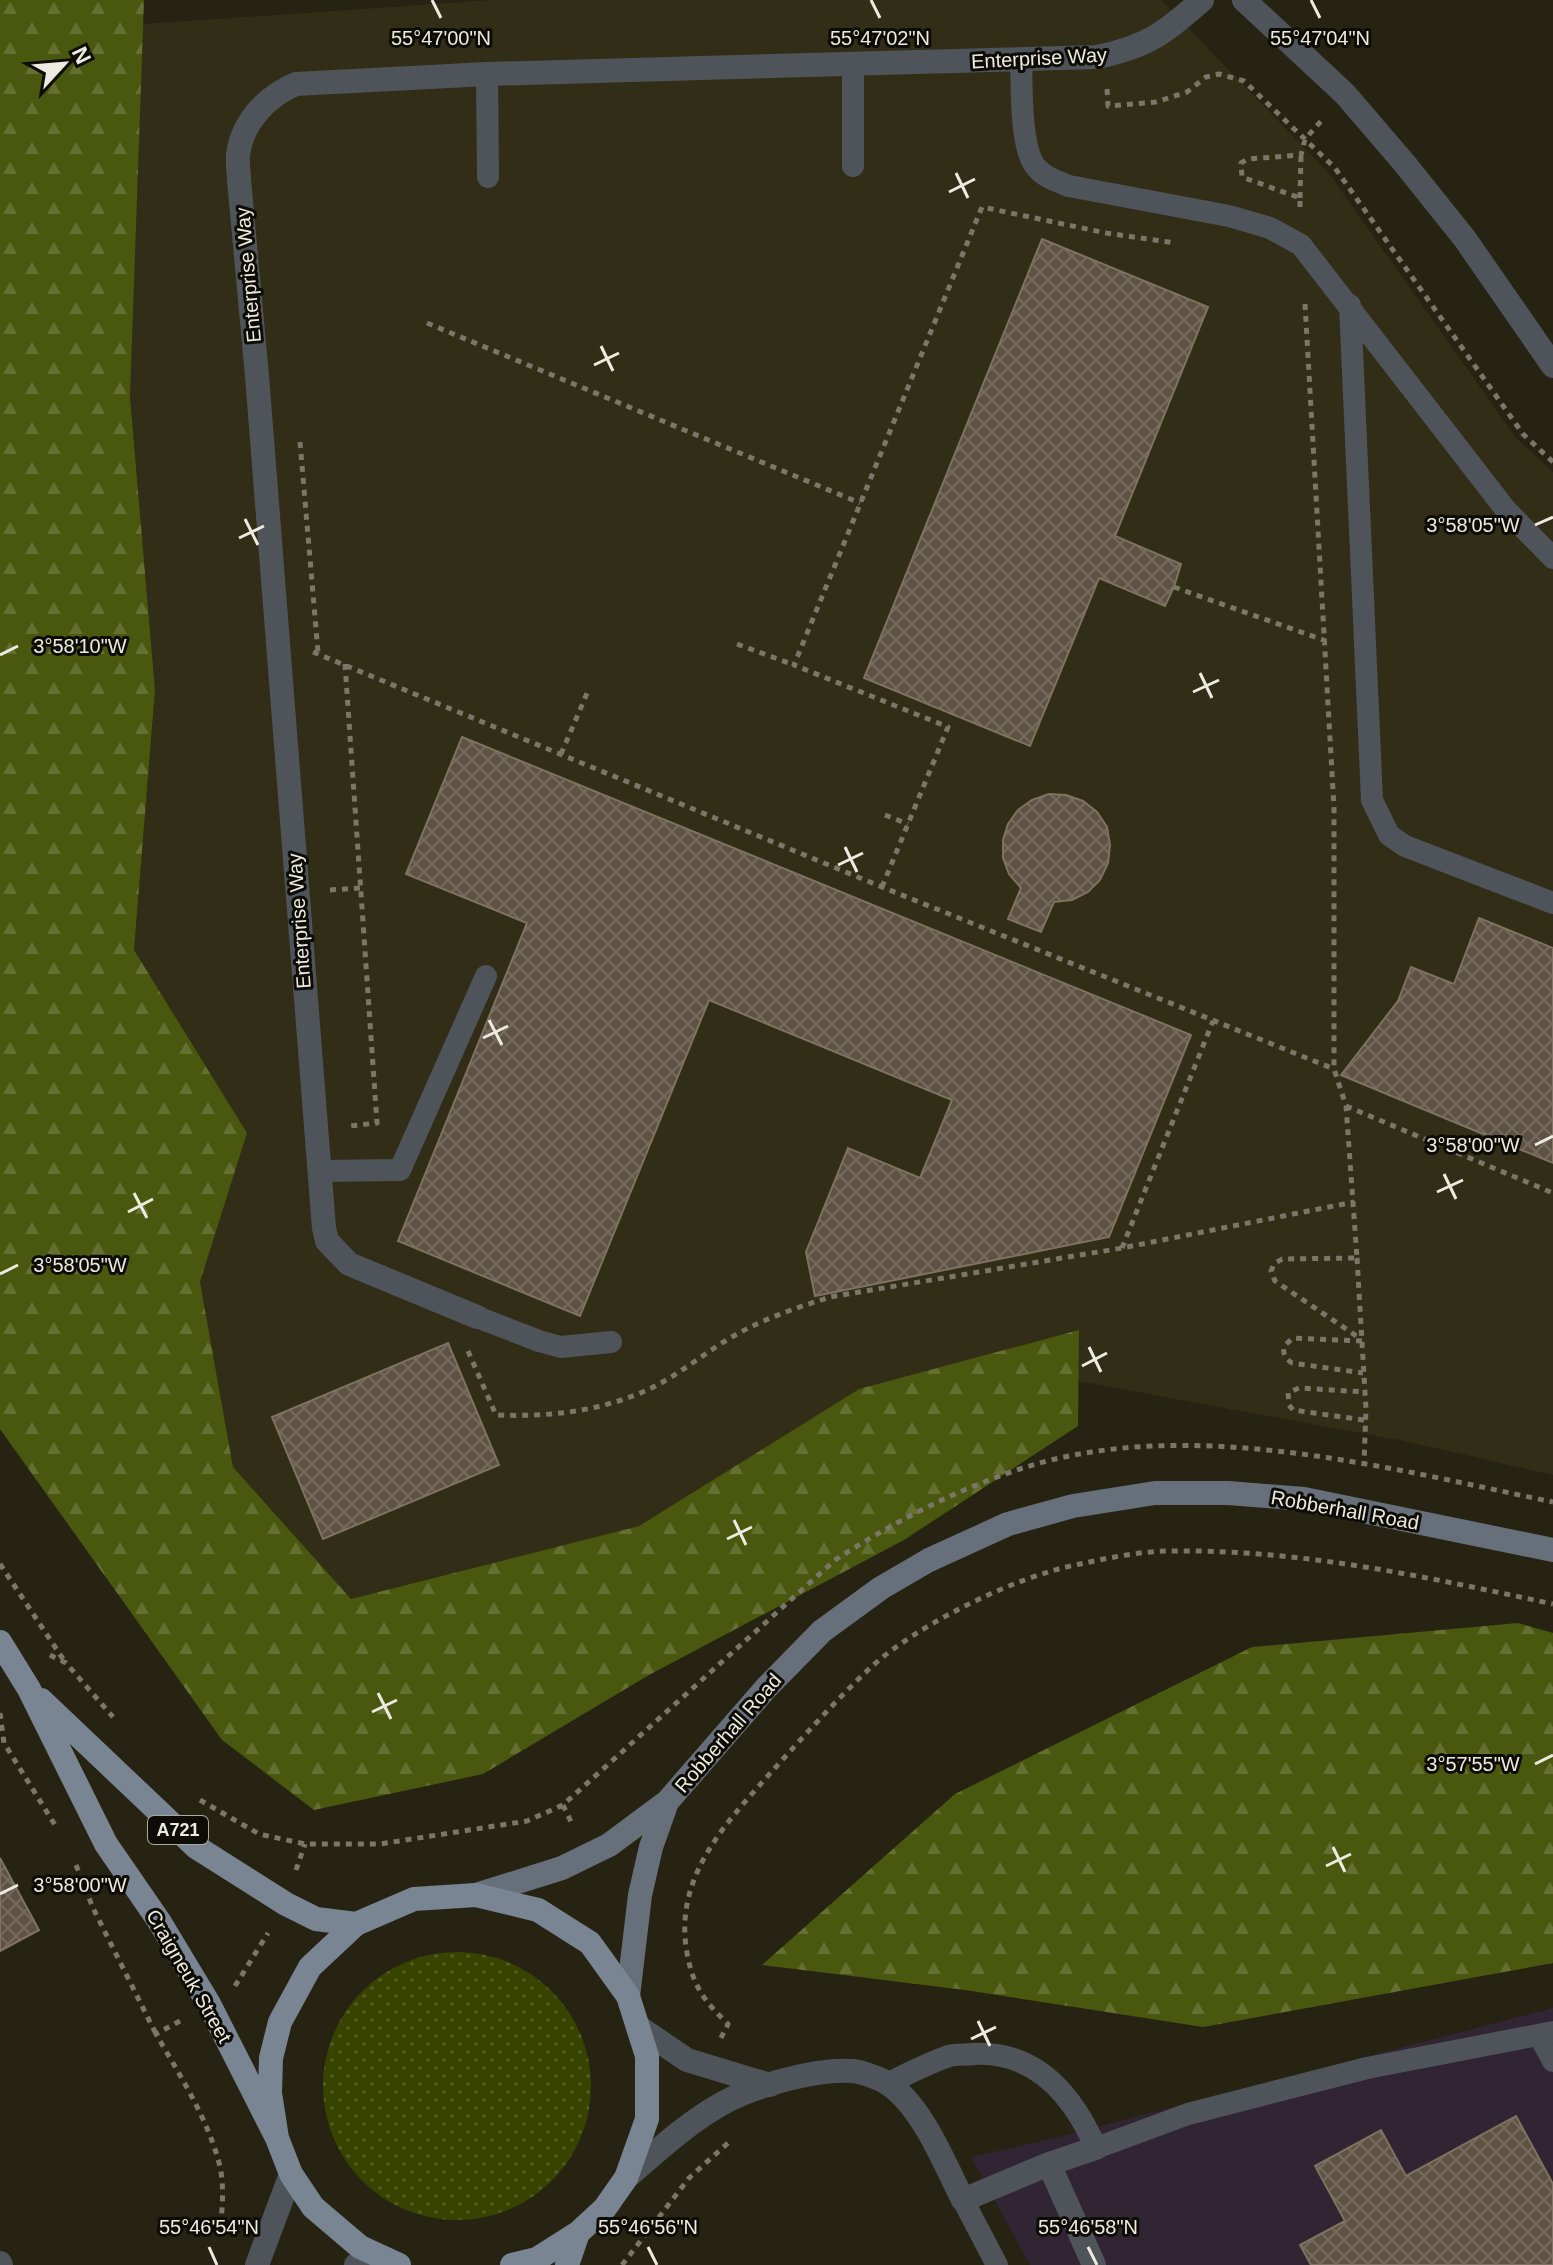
<svg xmlns="http://www.w3.org/2000/svg" width="1553" height="2265" font-family="Arial,sans-serif">
<style>
.built{fill:#322d16}
.industrial{fill:#312533}
.grass{fill:url(#grass-dots)}
.forest{fill:url(#forest-firs)}
.building{fill:url(#building-cross-hatch);stroke:#7e7261;stroke-width:2}
.lines{fill:none;stroke-linecap:round;stroke-linejoin:round}
.path{stroke:#7a7769;stroke-width:5;stroke-dasharray:6 6;stroke-linecap:butt}
.lane{stroke:#4f545b;stroke-width:22}
.street{stroke:#4f545b;stroke-width:24}
.secondary{stroke:#67707a;stroke-width:24}
.primary{stroke:#7a8593;stroke-width:24}
.ticks{fill:none;stroke:#edebe0;stroke-width:3}
.labels{text-anchor:middle;stroke-width:6;stroke-linejoin:round;paint-order:stroke}
.shield{fill:#0e0c06;stroke:#aaa89f;stroke-width:2}
.shield-label{font-size:18px;font-weight:bold;fill:#edebe0}
.street-label{font-size:20px;fill:#edebe0;stroke:#0e0c06}
.ticks-label{font-size:20px;text-anchor:middle;fill:#edebe0;stroke:#0e0c06;stroke-width:6;stroke-linejoin:round;paint-order:stroke}
</style>
<defs>
<pattern id="grass-dots" width="8" height="8" patternUnits="userSpaceOnUse" patternTransform="scale(2)"><rect width="8" height="8" fill="#384300"/><path d="M2 2h.1M6 6h.1" fill="none" stroke="#555e25" stroke-width="1.8" stroke-linecap="round"/></pattern>
<pattern id="forest-firs" width="22" height="20" patternUnits="userSpaceOnUse" patternTransform="scale(2)"><rect width="22" height="20" fill="#4a570e"/><path d="M5 1l3.5 6h-7zM16 11l3.5 6h-7z" fill="#646f31"/></pattern>
<pattern id="building-cross-hatch" width="8" height="8" patternUnits="userSpaceOnUse" patternTransform="scale(2)"><rect width="8" height="8" fill="#5e5243"/><path d="M0 0l8 8M0 8l8-8" fill="none" stroke="#756b5e"/></pattern>
</defs>
<rect width="100%" height="100%" fill="#262312"/>
<path class="built" d="M493 0H1161L1328 172 1516 438 1553 472V1475L1404 1441 1078 1381 1079 1331 859 1389 639 1526 351 1599 233 1467 200 1282 247 1133 134 950 155 690 130 397 143 24Z"/>
<path class="industrial" d="M1553 2008V2265H1030L971 2157 1055 2138Z"/>
<path class="grass" d="M323 2086a134 134 0 1 1 268 0a134 134 0 1 1-268 0Z"/>
<path class="forest" d="M0 0H144L130 397 155 690 134 950 247 1133 200 1282 233 1467 351 1599 639 1526 859 1389 1079 1330 1078 1426 904 1540 649 1675 483 1774 314 1810 222 1740 0 1429Z
M1518 1623 1553 1633V1963L1203 2027 965 1990 762 1965 955 1794 1252 1647Z"/>
<path class="building" d="M1042 239 1208 307 1115 536 1181 564 1174 587 1165 606 1099 578 1030 746 864 678Z
M462 737 1191 1035 1109 1237 815 1296 806 1252 848 1148 920 1178 952 1100 709 1000 580 1316 398 1241 527 923 406 874Z
M1049 794 1066 795 1083 801 1097 812 1107 827 1110 845 1108 863 1100 880 1088 892 1072 900 1054 902 1041 932 1008 919 1021 888 1009 874 1003 858V840L1008 824 1018 810 1032 800Z
M1479 918 1553 948V1163L1341 1075 1398 1001 1411 967 1454 984Z
M448 1343 499 1465 323 1539 272 1417Z
M0 1858 39 1930 0 1951Z
M1516 2116 1553 2184V2265H1311L1300 2245 1345 2221 1315 2166 1381 2130 1406 2176Z"/>
<g class="lines">
<path class="path" d="M1107 89 1108 106 1156 102 1187 92 1206 77 1219 74 1244 81 1335 168 1523 434 1553 462
M1300 198 1301 155
M1300 207V198L1242 177 1241 163 1248 159 1301 155 1305 139 1323 119
M1305 304 1334 808V1069L1346 1106 1357 1258 1282 1259 1274 1264 1271 1271 1275 1281 1361 1339
M427 323 860 503
M300 442 318 652
M1174 587 1326 641
M737 644 794 665
M313 652 882 887 1334 1069
M345 664 377 1123 350 1126
M561 754 588 691
M885 815 908 824
M882 887 948 727 794 665 982 207 1106 233 1175 243
M330 890 360 888
M1346 1106 1553 1193
M1122 1248 1213 1021
M1357 1258 1366 1409 1364 1464
M1362 1341 1293 1338 1284 1346C1283 1355 1285 1358 1292 1363L1363 1373
M468 1351 496 1415C547 1417 597 1412 645 1391 679 1376 707 1350 739 1333 768 1317 799 1307 830 1297L1122 1248 1354 1202
M1364 1420 1293 1410 1289 1405 1288 1393 1299 1388 1365 1392
M0 1564 65 1662
M50 1655 66 1663 113 1717
M0 1713 4 1743 55 1825
M200 1800 259 1834 305 1844H380L527 1821 563 1805 835 1560C892 1523 955 1490 1020 1469 1186 1414 1387 1468 1553 1502
M563 1805 573 1826
M76 1865 93 1908 156 2034
M296 1870 305 1844
M235 1986 268 1933
M180 2021 156 2034C178 2072 206 2116 218 2159 224 2179 223 2200 221 2221L237 2228
M721 2038 728 2024C704 2001 693 1986 687 1953 673 1876 727 1822 774 1769 805 1735 836 1700 870 1668 918 1624 1016 1576 1080 1564 1108 1558 1141 1551 1170 1551 1300 1549 1426 1577 1553 1604
M622 2265 689 2178 728 2143"/>
<path class="lane" d="M1021 61C1022 86 1020 149 1036 167 1045 178 1057 181 1069 186L1229 216 1270 228 1301 245 1506 510 1553 558
M487 74 488 177
M853 166V64
M1350 305 1372 800 1389 835 1405 846 1553 903
M320 1171 400 1170 486 976
M477 1317 539 1341 561 1347 611 1342
M1539 2035 1553 2061
M887 2084C907 2074 928 2063 949 2056 957 2054 966 2055 974 2054 1036 2051 1073 2095 1096 2148L1188 2114 1367 2068 1553 2032
M963 2200 997 2265"/>
<path class="street" d="M1244 0 1345 94 1405 164 1465 239 1553 366
M477 1317 349 1264 327 1241 324 1228 257 376 239 180C239 172 237 163 238 155 242 122 267 96 296 84L487 74 1097 57C1147 47 1165 33 1202 0
M640 2028 687 2060 770 2085
M1049 2164 1094 2265
M626 2178C656 2152 687 2123 723 2103 754 2086 817 2068 853 2071 862 2072 879 2078 887 2083 922 2105 945 2165 963 2200L1049 2164 1096 2148
M0 2263 1 2265
M257 2265 291 2174
M356 2265 381 2258"/>
<path class="secondary" d="M476 1895 562 1868 609 1845 667 1802 766 1688 822 1631 881 1588 929 1560 1008 1524 1073 1506 1155 1493H1228L1304 1499 1553 1550
M628 1996 640 1895 651 1847 667 1802"/>
<path class="primary" d="M0 1642 29 1689 106 1844 159 1921 209 2004 277 2138 291 2174 313 2207 360 2247 399 2265
M41 1700 196 1847 286 1904 316 1919 356 1924
M277 2138 270 2093 271 2058 280 2022 310 1967 356 1924 414 1899 476 1895 538 1910 590 1943 628 1996 647 2056V2119L626 2178 605 2208 578 2233 537 2259 512 2265
M567 2265 578 2233"/>
</g>
<path class="ticks" d="M432 0 441 18M871 0 880 18M1311 0 1320 18M956 173 968 198M949 192 975 179M601 346 613 371M594 365 619 353M245 519 258 545M1535 525 1553 517M239 538 264 526M0 655 18 646M1200 673 1212 698M1193 692 1219 680M845 847 857 872M838 865 863 853M489 1020 502 1045M483 1038 508 1026M1535 1145 1553 1136M1444 1174 1456 1199M1437 1192 1463 1180M134 1193 147 1218M128 1212 153 1199M0 1274 18 1265M1089 1347 1101 1372M1082 1366 1107 1353M734 1520 746 1545M727 1539 752 1527M378 1693 391 1719M372 1712 397 1700M1535 1764 1553 1755M1333 1847 1345 1872M1326 1866 1351 1854M0 1894 18 1885M978 2021 990 2046M971 2039 996 2027M209 2247 217 2265M648 2247 657 2265M1088 2247 1097 2265"/>
<g class="labels">
<rect class="shield" x="148" y="1816" width="60" height="28" rx="6"/>
<g class="shield-label">
<text x="178" y="1836">A721</text>
</g>
<g class="street-label">
<text transform="translate(1039 58) rotate(-3)" y="7">Enterprise Way</text>
<text transform="translate(248 275) rotate(-95)" y="7">Enterprise Way</text>
<text transform="translate(299 921) rotate(-94)" y="7">Enterprise Way</text>
<text transform="translate(1345 1510) rotate(10)" y="7">Robberhall Road</text>
<text transform="translate(728 1733) rotate(-49)" y="7">Robberhall Road</text>
<text transform="translate(189 1976) rotate(60)" y="7">Craigneuk Street</text>
</g>
</g>
<g class="ticks-label">
<text x="441" y="45">55°47'00"N</text>
<text x="880" y="45">55°47'02"N</text>
<text x="1320" y="45">55°47'04"N</text>
<text x="1473" y="532">3°58'05"W</text>
<text x="80" y="653">3°58'10"W</text>
<text x="1473" y="1152">3°58'00"W</text>
<text x="80" y="1272">3°58'05"W</text>
<text x="1473" y="1771">3°57'55"W</text>
<text x="80" y="1892">3°58'00"W</text>
<text x="209" y="2234">55°46'54"N</text>
<text x="648" y="2234">55°46'56"N</text>
<text x="1088" y="2234">55°46'58"N</text>
</g>
<g transform="translate(64 64) rotate(64)" stroke="#0e0c06" stroke-width="6" paint-order="stroke">
<path d="M0-6L14 30L0 20L-14 30Z" fill="#edebe0"/>
<text y="-12" font-size="22" font-weight="bold" text-anchor="middle" fill="#edebe0">N</text>
</g>
</svg>
